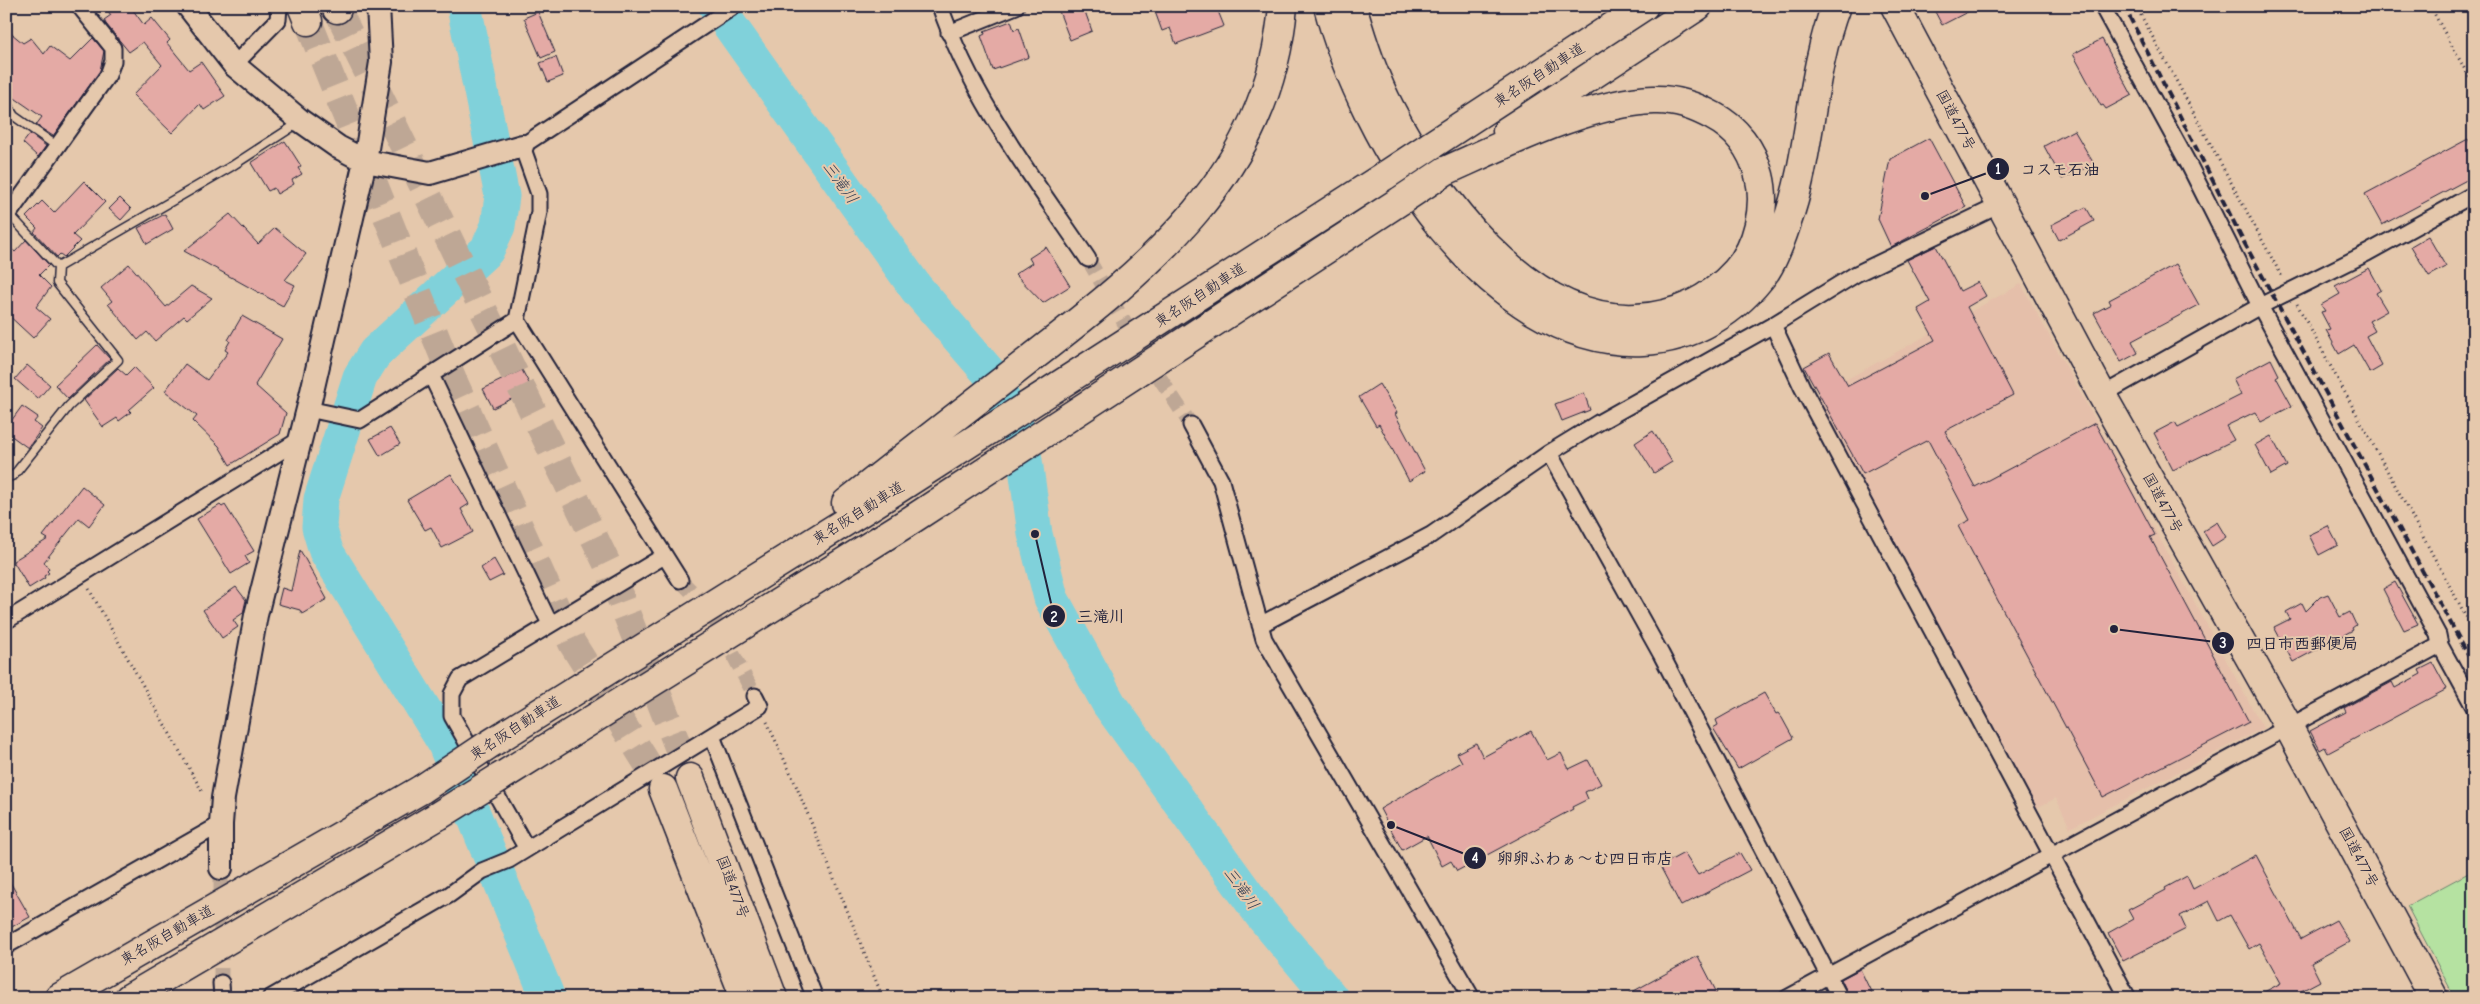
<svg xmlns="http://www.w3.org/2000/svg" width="2480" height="1004" font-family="'Comic Neue','Klee One',sans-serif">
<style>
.built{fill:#e5bfaa}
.green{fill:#b5e2a1;stroke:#6c826e}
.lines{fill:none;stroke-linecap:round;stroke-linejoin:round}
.river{stroke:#80d1da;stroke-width:35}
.building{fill:#e4aaa5;stroke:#22223b}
.street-tunnel{stroke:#bea795;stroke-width:15;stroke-dasharray:15 8;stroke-linecap:butt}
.highway-tunnel{stroke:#bea795;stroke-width:28;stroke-dasharray:28 14;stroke-linecap:butt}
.lane-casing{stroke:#22223b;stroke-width:11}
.street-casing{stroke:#22223b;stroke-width:19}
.secondary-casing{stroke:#22223b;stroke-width:26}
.highway-casing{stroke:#22223b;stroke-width:31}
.path{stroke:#22223b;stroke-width:3;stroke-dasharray:1 4;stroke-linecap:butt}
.lane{stroke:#e5c8ac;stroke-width:8}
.street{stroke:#e5c8ac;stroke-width:15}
.secondary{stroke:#e5c8ac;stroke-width:22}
.highway{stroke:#e5c8ac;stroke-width:28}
.rail{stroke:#22223b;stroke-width:4;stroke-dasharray:8 4;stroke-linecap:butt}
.highway-bridge-casing{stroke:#22223b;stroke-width:31;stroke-linecap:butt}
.highway-bridge{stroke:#e5c8ac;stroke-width:28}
.labels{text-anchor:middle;stroke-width:4;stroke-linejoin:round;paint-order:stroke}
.street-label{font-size:15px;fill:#22223b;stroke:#e5c8ac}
.water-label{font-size:16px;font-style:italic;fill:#303c53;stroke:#e5c8ac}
.leader{fill:none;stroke:#22223b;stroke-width:2}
.callout-dot{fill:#22223b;stroke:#e5c8ac;stroke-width:2}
.mark-label{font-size:15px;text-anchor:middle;font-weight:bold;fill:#fff}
.callout-label{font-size:16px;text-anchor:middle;font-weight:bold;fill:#22223b;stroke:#e5c8ac;stroke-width:4;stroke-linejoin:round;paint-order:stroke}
</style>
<rect width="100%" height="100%" fill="#e5c8ac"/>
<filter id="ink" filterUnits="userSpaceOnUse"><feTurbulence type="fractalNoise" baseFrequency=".02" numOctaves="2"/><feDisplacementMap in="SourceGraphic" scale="10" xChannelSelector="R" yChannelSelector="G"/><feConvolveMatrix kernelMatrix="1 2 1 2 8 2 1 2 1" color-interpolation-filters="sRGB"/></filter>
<g filter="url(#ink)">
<path class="built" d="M2021 284 2263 728 2070 828 2056 798 2036 808 1816 396Z"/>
<path class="green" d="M2474 870V990L2455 998 2407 906Z"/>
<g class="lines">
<path class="river" d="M464 6 502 196 498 226 487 250 375 353 360 377 321 499 319 527 326 551 444 742 548 998
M716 6 916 288 991 375 1022 438 1035 534 1051 598 1109 704 1261 914 1331 998"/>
</g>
<path class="building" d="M104 6H130L144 25 152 18 170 40 167 43 189 70 201 62 225 96 204 110 200 104 172 133 133 95 162 65 143 42 129 52 106 24 104 20 111 15Z
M1057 6H1083L1092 31 1070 40Z
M1153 6H1216L1224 26 1176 44 1170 28 1162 31Z
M1932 6H1979L1942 25Z
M538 12 555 52 541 58 524 18Z
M1011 21 1014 30 1019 28 1029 57 993 70 981 36 985 34 984 31Z
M6 29 23 43 31 38 44 54 50 46 70 61 93 38 104 51 100 71 53 136 36 125 42 117 6 92Z
M2102 39 2132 95 2106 109 2103 105 2101 106 2073 54Z
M556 57 563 76 548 82 540 63Z
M2074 130 2094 164 2062 179 2044 146Z
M30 134 46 146 38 157 23 143Z
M1929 138 1966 207 1891 247 1878 219 1890 159Z
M2468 139 2474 150V176L2382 225 2365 194Z
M285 141 301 166 298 168 302 174 292 180 294 184 277 194 274 188 268 191 251 163Z
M84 181 105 202 73 235 80 241 64 257 60 254 57 257 34 232 37 228 26 217 42 201 54 213Z
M120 198 131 209 121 220 109 209Z
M2086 207 2094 221 2059 240 2051 225Z
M165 214 173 229 147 244 138 228Z
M230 214 258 244 275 228 306 254 285 280 295 285 283 306 184 251Z
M2428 236 2446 267 2429 276 2411 246Z
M26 240 49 265 39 275 51 287 36 307 50 319 33 338 6 313V244L15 252Z
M1936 246 1960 291 1978 282 1986 296 1967 307 2013 395 1945 431 1975 487 2095 423 2155 535 2150 537 2249 722 2103 797 1958 526 1970 520 1928 440 1863 474 1804 367 1829 353 1848 386 1935 340 1918 309 1930 302 1907 260Z
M1046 247 1070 286 1043 303 1015 274 1032 263 1029 258Z
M129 264 166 307 191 286 212 298 187 319 184 316 155 341 147 332 138 340 108 304 112 301 101 288Z
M2176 264 2199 305 2132 341 2138 353 2121 362 2094 313 2111 304 2109 300Z
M2369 268 2381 290 2376 293 2387 311 2369 321 2375 331 2366 336 2382 366 2370 373 2354 345 2339 354 2326 330 2330 329 2321 312 2325 311 2321 305 2340 294 2335 286Z
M242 316 282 339 255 385 286 413 280 434 230 465 219 446 193 421 197 416 165 391 185 364 207 380 228 352 225 350 230 341 228 340Z
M97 345 110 359 68 399 55 385Z
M2271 359 2279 375 2276 377 2292 406 2261 422 2255 412 2226 426 2234 440 2173 470 2154 433 2175 422 2178 427 2241 395 2233 379Z
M27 365 50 385 38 399 15 379Z
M134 367 154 388 129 410 131 412 119 421 117 418 103 427 84 400 118 368 126 375Z
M522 370 532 389 493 408 483 389Z
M1379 384 1397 413 1395 414 1425 471 1409 481 1379 424 1376 426 1359 397Z
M1584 393 1590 410 1562 421 1555 404Z
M22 406 38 417 34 422 42 428 28 448 6 432V428Z
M390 428 400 444 380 456 370 439Z
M1653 431 1672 462 1654 473 1635 443Z
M2271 436 2287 466 2271 475 2255 445Z
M451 474 469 504 461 509 473 532 442 548 431 527 425 530 407 500Z
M82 486 105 505 89 526 79 518 44 562 49 569 47 571 49 573 44 576 45 578 29 588 13 561 48 539 43 536Z
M220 505 222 507 225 505 254 551 245 556 249 563 231 574 197 519Z
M2217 522 2226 537 2212 546 2203 531Z
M2328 526 2338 545 2319 555 2309 535Z
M300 550 327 599 302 614 300 610 278 604 282 588 291 591Z
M494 559 503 575 489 582 481 568Z
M2395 582 2418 624 2404 630 2383 589Z
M236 587 246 600 243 613 233 620 238 627 222 638 203 610Z
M2328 594 2340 617 2350 612 2356 625 2352 628 2353 630 2293 662 2274 627 2290 619 2286 612 2302 603 2306 611 2320 597Z
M2433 663 2447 689 2328 753 2325 747 2320 750 2310 731 2346 712 2344 708 2392 682 2395 688 2421 674 2419 670Z
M1764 693 1776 714 1778 713 1782 718 1793 738 1738 769 1713 728 1718 725 1716 720Z
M1531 731 1547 760 1561 753 1569 769 1588 760 1601 784 1585 792 1588 799 1572 807 1573 809 1457 871 1451 861 1442 866 1427 836 1402 850 1380 809 1462 762 1457 753 1476 743 1483 757Z
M1684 853 1698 875 1740 853 1750 870 1681 906 1660 866Z
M2256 855 2301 939 2336 920 2349 942 2311 963 2320 981 2288 998H2253L2281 983 2259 943 2249 949 2230 915 2219 921 2209 901 2180 916 2186 929 2123 961 2108 933 2133 919 2128 910 2166 890 2165 888 2187 876 2193 889Z
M6 875 30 917 6 930Z
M1698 956 1717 993 1709 998H1621Z
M1860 969 1874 998H1850L1841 979Z"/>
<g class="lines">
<path class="street-tunnel" d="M1088 259 1132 336 1191 425
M680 580 709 609 755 696
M221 983V868"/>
<path class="highway-tunnel" d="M337 9 608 566 690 778
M308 21 454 382 572 643 663 789"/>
<defs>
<path id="lane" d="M6 103 14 116 58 147
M10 215 58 267 232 166 300 122
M6 478 14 475 69 406 118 360 57 283 58 267"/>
<path id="street" d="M940 6C972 99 1033 178 1088 259
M2102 6 2188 163 2260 306 2438 635 2440 645
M949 33 1016 6
M234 65 278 20 279 6
M6 218 108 75 113 61V48L81 8V6
M1773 325 1802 387 2128 998
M431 375 550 624
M2102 395 2260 306 2367 253 2474 194
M308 409 360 420 517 320
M1191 425 1221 481 1264 639 1472 998
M1549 453 1661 654 1840 998
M680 580 517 320 539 212V194L522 146 734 6
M6 621 299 440
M1260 625 1431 535 1549 453 1598 423 1773 325 1856 274 2002 204
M712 736 815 998
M527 849 452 716V694L460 679 664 556
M6 946 221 824
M221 983 222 998
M270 998 449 895 482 871 509 860 760 706 755 696
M1787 998 2440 645 2474 707"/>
<path id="secondary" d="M188 6 234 65 301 121 338 147 365 161 430 173 522 146
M221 868V824L223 798 256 615 308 409 365 161 381 62 378 6"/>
<path id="highway" d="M302 6 308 21
M336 6 337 9
M1328 6C1362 138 1487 348 1643 341 1693 339 1737 311 1766 271 1775 257 1781 240 1786 225 1812 154 1809 77 1836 6
M1352 6C1362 41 1373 76 1390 108 1434 194 1526 323 1636 318 1676 316 1709 301 1736 271 1758 247 1767 206 1759 175 1752 149 1736 128 1713 116 1695 106 1674 99 1654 100 1589 102 1504 145 1445 171
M1895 6 2102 395 2288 726 2434 998
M1507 131 1698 6
M1430 146 1644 6
M846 503C905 456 965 410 1024 364 1148 268 1269 175 1283 6
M485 747 893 492 1386 175
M499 778 908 522 1403 199
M690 778 773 998
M663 789 745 998
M59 998 422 789
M129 998 438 816"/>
</defs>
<use href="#lane" class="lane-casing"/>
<use href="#street" class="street-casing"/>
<use href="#secondary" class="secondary-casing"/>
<use href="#highway" class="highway-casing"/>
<path class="path" d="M2136 6 2282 277
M2430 6 2474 86
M2297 304 2474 631
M89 589 203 793
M767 722 795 783 883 998"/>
<use href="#lane" class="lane"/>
<use href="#street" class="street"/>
<use href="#secondary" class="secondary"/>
<use href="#highway" class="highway"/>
<path class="rail" d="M2124 6 2245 244 2474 666"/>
<defs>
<path id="highway-bridge" d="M1386 175 1430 146
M1403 199 1445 171
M422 789 485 747
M438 816 499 778"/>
</defs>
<use href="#highway-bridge" class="highway-bridge-casing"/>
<use href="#highway-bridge" class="highway-bridge"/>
</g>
</g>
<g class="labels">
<g class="street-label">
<text transform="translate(1539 75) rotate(-33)" y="5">東名阪自動車道</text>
<text transform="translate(1956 120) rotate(62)" y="5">国道477号</text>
<text transform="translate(1200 295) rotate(-33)" y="5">東名阪自動車道</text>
<text transform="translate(2163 503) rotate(61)" y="5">国道477号</text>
<text transform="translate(858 513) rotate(-32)" y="5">東名阪自動車道</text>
<text transform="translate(515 728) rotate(-33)" y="5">東名阪自動車道</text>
<text transform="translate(2359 857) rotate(62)" y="5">国道477号</text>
<text transform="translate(733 887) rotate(69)" y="5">国道477号</text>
<text transform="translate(167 935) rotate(-30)" y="5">東名阪自動車道</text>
</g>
<g class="water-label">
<text transform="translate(841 182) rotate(54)" y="6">三滝川</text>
<text transform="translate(1242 888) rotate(54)" y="6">三滝川</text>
</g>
</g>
<path class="leader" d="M1925 196L1998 169M1035 534L1054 616M2114 629L2223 643M1391 825L1475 858"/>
<g class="callout-dot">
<circle cx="1925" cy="196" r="5"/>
<circle cx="1035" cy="534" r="5"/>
<circle cx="2114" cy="629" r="5"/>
<circle cx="1391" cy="825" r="5"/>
<circle cx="1998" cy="169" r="12"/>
<circle cx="1054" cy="616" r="12"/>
<circle cx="2223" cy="643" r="12"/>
<circle cx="1475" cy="858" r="12"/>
</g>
<g class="mark-label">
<text x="1998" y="174">1</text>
<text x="1054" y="622">2</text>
<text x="2223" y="648">3</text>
<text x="1475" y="863">4</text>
</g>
<g class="callout-label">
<text x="2060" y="175">コスモ石油</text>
<text x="1101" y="622">三滝川</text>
<text x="2302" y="649">四日市西郵便局</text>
<text x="1585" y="864">卵卵ふわぁ～む四日市店</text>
</g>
<rect width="2480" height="1004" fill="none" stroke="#e5c8ac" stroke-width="25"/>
<rect x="12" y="12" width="2455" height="979" fill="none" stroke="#22223b" stroke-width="2" filter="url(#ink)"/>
</svg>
